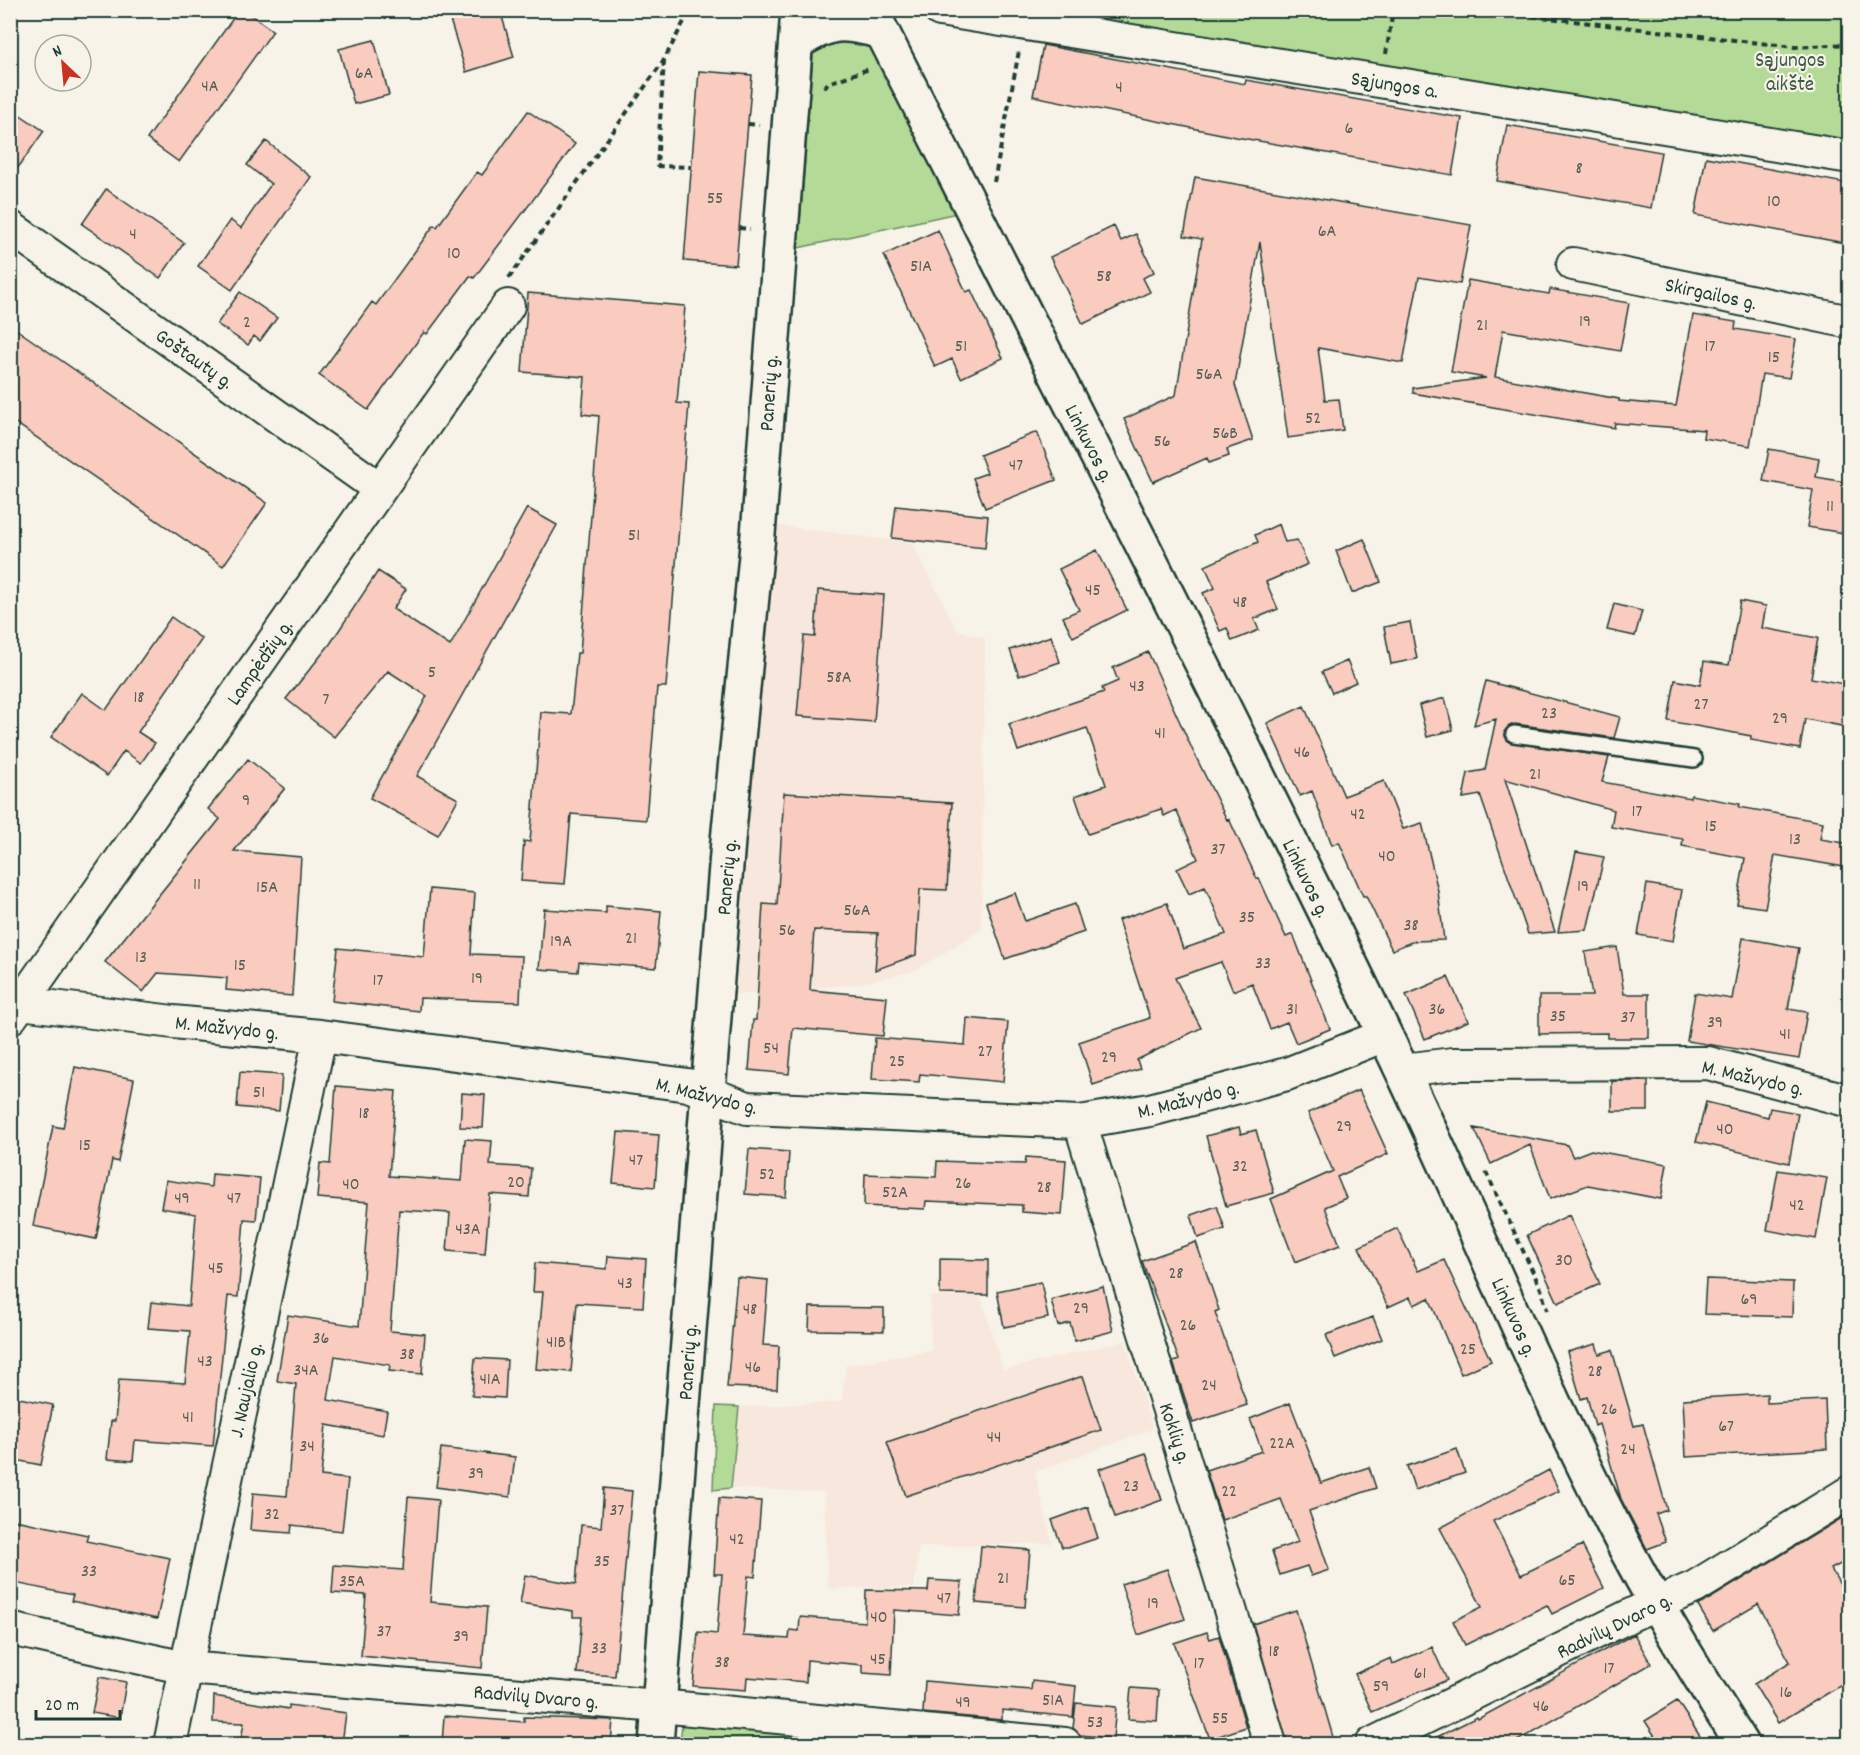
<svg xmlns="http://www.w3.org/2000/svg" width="1860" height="1755" font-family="Dekko,sans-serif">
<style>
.built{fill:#f8e7dc}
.green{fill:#b3da96;stroke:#698c65;stroke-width:1.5}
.building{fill:#facbbf;stroke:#1f3d34;stroke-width:1.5}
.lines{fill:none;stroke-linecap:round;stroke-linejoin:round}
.lane-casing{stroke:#1f3d34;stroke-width:20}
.street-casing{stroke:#1f3d34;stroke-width:36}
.secondary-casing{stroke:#1f3d34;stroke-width:38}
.path{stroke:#1f3d34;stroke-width:4;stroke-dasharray:6 4.5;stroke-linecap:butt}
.lane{stroke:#f7f3e8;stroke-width:15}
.street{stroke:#f7f3e8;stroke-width:32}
.secondary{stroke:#f7f3e8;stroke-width:33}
.labels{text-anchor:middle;stroke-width:4.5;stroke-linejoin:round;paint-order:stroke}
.number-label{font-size:18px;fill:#566057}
.park-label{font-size:21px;fill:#3d5c48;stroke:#f7f3e8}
.street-label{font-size:21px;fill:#1f3d34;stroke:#f7f3e8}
</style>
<rect width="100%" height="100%" fill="#f7f3e8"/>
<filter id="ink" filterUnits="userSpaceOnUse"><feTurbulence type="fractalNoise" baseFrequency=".0167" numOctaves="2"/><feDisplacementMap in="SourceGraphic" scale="12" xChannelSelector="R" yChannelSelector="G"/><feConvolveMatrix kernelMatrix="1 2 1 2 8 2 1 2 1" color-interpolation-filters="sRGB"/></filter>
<g filter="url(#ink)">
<path class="built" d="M774 525 912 543 957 630 985 638 981 930 914 971 857 984 735 995Z
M930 1296 981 1297 1003 1370 1125 1341 1153 1429 1035 1472 1052 1543 919 1547 914 1587 828 1589 824 1492 731 1488 739 1407 842 1402 846 1365 931 1351Z"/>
<path class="green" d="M1021 11H1849V141Z
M832 34 871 46 957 213 798 248 813 55 816 47Z
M716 1406 739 1407 731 1488 713 1490Z
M682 1723 792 1731 791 1744H680Z"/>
<path class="building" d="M239 10H244L273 31 179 162 147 139Z
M447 10H500L514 57 466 72Z
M374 40 389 95 354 104 339 49Z
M1043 45 1245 84 1246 80 1462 118 1452 175 1236 137 1033 96Z
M699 71 752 75 736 265 684 261Z
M10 108 44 131 10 179Z
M528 111 575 144 474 278 470 276 427 334 424 332 368 410 319 375 372 302 376 305 434 225 437 227 477 172 482 175Z
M1507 125 1661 152 1651 208 1497 181Z
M266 141 311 177 232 290 198 266 230 220 241 228 271 184 247 165Z
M1706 157 1850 184V244L1695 215Z
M1195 177 1471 225 1460 284 1419 277 1403 363 1318 348 1325 400 1339 399 1343 430 1288 438 1260 242 1235 385 1253 440 1227 449 1229 456 1209 463 1207 458 1153 482 1124 419 1176 395 1202 239 1184 236Z
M106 189 184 243 160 278 82 224Z
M1114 226 1121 241 1136 234 1154 272 1143 278 1150 292 1083 324 1050 257Z
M938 230 966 292 971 290 1003 358 961 378 952 359 935 367 884 255Z
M1468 280 1549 294 1550 289 1629 303 1620 351 1503 330 1495 377 1619 399V401L1676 406 1693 315 1736 322 1735 329 1796 339 1789 378 1762 374 1750 446 1703 438 1704 430 1615 423 1614 428 1413 393V388L1486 378 1451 372Z
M240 292 277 318 260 341 254 336 248 345 217 324Z
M528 293 685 306 677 403 689 404 666 687H657L646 820 571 814 565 884 521 881 524 841 530 842 541 712 571 714 577 653H580L599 416 582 414 585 377 522 372Z
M10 325 267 503 223 566 10 419Z
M1037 432 1056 480 985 508 973 478 987 473 980 455Z
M1769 449 1819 458 1816 477 1850 483V534L1807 527 1813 490 1763 481Z
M896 506 988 516 985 548 892 538Z
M527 508 557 525 417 776 458 799 438 835 370 798 427 696 388 671 334 737 286 699 330 644 378 571 406 589 393 609 450 646Z
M1279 524 1285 542 1297 540 1308 564 1266 582 1278 609 1254 619 1259 630 1232 641 1227 628 1220 631 1203 593 1215 588 1205 566 1258 542 1255 535Z
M1364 539 1381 582 1352 593 1336 551Z
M1097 550 1127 610 1073 637 1063 617 1079 610 1059 569Z
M818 590 884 595 874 722 797 716 804 636 815 637Z
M1740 601 1766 606 1762 628 1818 638 1811 678 1850 685 1847 727 1805 719 1800 749 1751 740V736L1668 721 1675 680 1700 685 1704 661 1729 665Z
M1614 604 1642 611 1635 636 1607 630Z
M171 617 202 639 138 732 155 743 141 763 124 751 107 776 51 737 82 693 106 710Z
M1410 622 1417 659 1391 664 1384 627Z
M1051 636 1060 662 1019 676 1010 650Z
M1148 652 1193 751 1227 820 1229 819 1257 879 1259 878 1286 937 1293 934 1330 1029 1296 1043 1287 1022 1270 1029 1252 983 1233 991 1221 962 1175 978 1201 1028 1137 1060 1140 1069 1093 1085 1079 1042 1150 1018 1118 920 1167 903 1183 949 1226 934 1205 887 1189 894 1177 869 1198 859 1176 810 1164 816 1161 809 1088 834 1075 796 1106 785 1087 728 1018 751 1009 724 1104 692 1102 688 1118 681 1113 668Z
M1347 661 1356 682 1332 693 1322 672Z
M1486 681 1620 717 1614 738 1515 724 1507 728 1504 732 1509 742 1609 757 1602 782 1690 798 1691 795 1740 804 1739 807 1823 822 1820 839 1850 844V868L1775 855 1765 908 1737 904 1745 858 1682 846 1683 839 1611 827 1614 810 1505 779 1555 932 1528 934 1480 795 1463 798 1468 773 1485 770 1496 719 1474 725Z
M1445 698 1453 730 1427 737 1419 705Z
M1304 706 1344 796 1384 781 1403 829 1422 823 1438 891 1444 940 1414 941 1392 950 1366 896H1363L1339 842 1332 845 1312 791 1300 796 1267 723Z
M248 759 285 788 234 851 301 857 292 996 226 990 227 978 158 973 143 992 105 962 220 819 208 809Z
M784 793 952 803 947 890 920 889 916 955 875 970 878 933 814 930 810 990 887 997 883 1036 793 1028 789 1074 749 1070 753 1020H756L763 904 777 905Z
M1576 852 1604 857 1587 930 1558 932Z
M1647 884 1682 890 1673 941 1638 935Z
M430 889 475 893 471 954 522 956 520 1002 420 998 419 1011 332 1001 338 948 424 957Z
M1015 893 1025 921 1075 904 1084 932 1005 959 986 903Z
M606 906 661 911 656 968 579 962 578 972 539 969 544 909 606 913Z
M1743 938 1799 948 1788 1009 1807 1012 1799 1059 1687 1041 1695 993 1732 999Z
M1617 947 1624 994H1649V1038H1607V1033L1539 1034V996H1592L1585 952Z
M1448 977 1468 1021 1425 1039 1406 995Z
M967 1018 1008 1022 1003 1082 920 1074 919 1082 872 1079 875 1038 965 1045Z
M75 1067 134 1079 118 1162 112 1160 96 1239 33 1226 53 1126 63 1128Z
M240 1072 282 1075 279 1111 237 1107Z
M1612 1081H1648V1111H1612Z
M336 1086 396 1091 389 1176 462 1181 465 1139 492 1141 490 1165 531 1168 529 1197 490 1194 485 1254 447 1251 450 1213 399 1210 390 1331 425 1334 422 1374 389 1371 390 1365 335 1356 328 1400 387 1411 383 1435 326 1425 321 1476 348 1479 342 1531 292 1525 291 1533 250 1530 253 1493 287 1496 296 1384 277 1381 288 1315 359 1326 369 1202 317 1198 320 1163 330 1164Z
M1359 1090 1388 1154 1337 1177 1346 1198 1325 1207 1340 1245 1295 1262 1271 1199 1333 1171 1308 1113Z
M462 1093 485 1095 483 1128 460 1127Z
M1706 1102 1768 1117 1770 1108 1798 1113 1789 1163 1696 1142Z
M1239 1127 1241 1134 1256 1130 1274 1193 1226 1206 1206 1136Z
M1474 1128 1567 1145 1573 1157 1591 1150 1667 1164 1661 1199 1588 1185 1550 1199 1530 1145 1491 1164Z
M618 1132 659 1135 655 1187 613 1183Z
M749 1149 789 1152 786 1197 745 1194Z
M1026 1157 1066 1160 1062 1215 1022 1212V1205L926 1201 925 1209 864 1206 865 1174 936 1177 937 1161 1025 1164Z
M1778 1170 1827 1178 1816 1239 1767 1230Z
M212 1174 260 1178 256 1220 244 1219 238 1297 228 1296 213 1446 135 1440 133 1461 107 1459 111 1421H115L119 1379 185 1383 190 1331 148 1328 151 1302 189 1306 196 1214 161 1208 166 1180 211 1187Z
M1217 1206 1225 1229 1198 1238 1191 1215Z
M1569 1215 1600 1284 1558 1303 1527 1235Z
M1397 1228 1418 1271 1444 1260 1491 1361 1461 1374 1429 1298 1414 1305 1410 1297 1388 1307 1359 1247Z
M1196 1242 1219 1310 1215 1312 1247 1405 1193 1423 1173 1362 1179 1360 1142 1261Z
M608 1256 646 1259 643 1307 577 1303 571 1372 536 1369 543 1292H533L535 1263 607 1269Z
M940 1259 988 1260V1295L940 1294Z
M737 1277 768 1280 763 1345 779 1346 777 1389 727 1387Z
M1706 1279 1793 1282 1792 1317 1704 1314Z
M1041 1282 1048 1318 1004 1327 997 1291Z
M1103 1286 1113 1331 1075 1341 1070 1323 1058 1326 1051 1300Z
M810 1307 884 1308V1331L809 1330Z
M1373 1317 1382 1339 1335 1358 1326 1335Z
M1596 1344 1599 1354 1612 1350 1634 1426 1643 1424 1667 1510 1656 1514 1666 1542 1647 1549 1621 1499 1599 1424 1595 1426 1587 1397 1581 1399 1567 1352Z
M475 1358 507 1360 505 1398 472 1396Z
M1083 1376 1101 1430 906 1496 887 1442Z
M1767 1394V1403L1825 1400 1827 1449 1686 1457 1683 1399Z
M10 1396 53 1405 41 1465 10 1459Z
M1290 1403 1321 1483 1369 1467 1376 1488 1309 1511 1329 1570 1311 1576 1307 1566 1280 1575 1272 1551 1298 1542 1281 1499 1222 1520 1206 1470 1262 1451 1250 1419Z
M441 1448 515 1457 510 1497 436 1487Z
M1457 1449 1465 1473 1415 1490 1407 1466Z
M1146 1453 1162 1500 1115 1517 1099 1469Z
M1549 1470 1559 1491 1493 1521 1521 1575 1582 1545 1604 1588 1552 1614 1547 1605 1465 1645 1453 1621 1482 1607 1440 1528Z
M604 1488 632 1491 615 1676 577 1673 582 1617H573V1611L520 1603 525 1575 576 1584 581 1525 601 1527Z
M408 1497 438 1500 430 1602 487 1607 482 1668 361 1656 366 1595 332 1593 334 1565 403 1570Z
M719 1498 761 1501 755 1577 748 1576 743 1636 789 1639 790 1630 799 1631 800 1617 865 1622 866 1590 928 1591 929 1580 962 1582 959 1615 894 1610 891 1675 863 1673V1665L807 1660 806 1682 747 1677 746 1690 693 1686 698 1632 717 1634 722 1574H714Z
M1088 1507 1098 1538 1071 1547H1062L1052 1520Z
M1850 1513V1559L1831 1569 1850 1602V1680L1778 1723 1754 1684 1790 1662 1758 1604 1713 1631 1698 1606Z
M10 1519 88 1535 86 1541 170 1558 157 1619 71 1601 73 1595 10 1582Z
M981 1546 1030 1550 1025 1607 976 1603Z
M1167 1569 1185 1619 1138 1635 1121 1584Z
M1296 1610 1335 1744H1287L1253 1624Z
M1207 1632 1210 1639 1219 1636 1246 1727 1210 1739 1174 1643Z
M1634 1634 1651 1664 1512 1744H1423L1477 1717 1478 1719Z
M1432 1647 1447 1680 1372 1712 1355 1674 1391 1658 1393 1664Z
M99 1677 126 1682 120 1718 92 1713Z
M925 1681 1031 1690 1032 1681 1076 1686 1073 1717 1002 1710V1720L923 1713Z
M1131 1688 1159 1690 1157 1721 1128 1719Z
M214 1696 289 1709V1705L346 1713 342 1744H240L244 1723 213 1722Z
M1677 1701 1705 1744H1660L1645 1721Z
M1076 1703 1116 1707 1113 1738 1080 1735 1073 1728Z
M444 1716 524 1722V1717L613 1720 611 1744H442Z"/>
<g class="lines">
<defs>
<path id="lane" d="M1514 734 1694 759"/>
<path id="street" d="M940 10 1850 157
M10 227 380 489
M1573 264 1850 322
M21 1003 173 1022 320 1036 688 1085 747 1108 1080 1122 1150 1110 1287 1074 1385 1035
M11 1017 508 306
M1404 1074 1420 1068 1453 1064 1708 1063 1850 1101
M1080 1122C1143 1330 1210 1536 1270 1744
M10 1629 186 1668 659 1706 1065 1744
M170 1744 320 1036
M1372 1744 1635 1613 1695 1587 1850 1492"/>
<path id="secondary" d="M871 10C1045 353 1220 694 1387 1039 1465 1200 1532 1367 1614 1526 1652 1601 1697 1673 1742 1744
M796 43C831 21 842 21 882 32
M656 1744 728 841 758 535 798 10"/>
</defs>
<use href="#lane" class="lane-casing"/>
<use href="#street" class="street-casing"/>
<use href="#secondary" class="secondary-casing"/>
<path class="path" d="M1480 10 1794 47 1850 44
M1386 54 1393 10
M664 61 657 166 691 167
M824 88 828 83 869 69
M748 124 759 125
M994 182 1019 51
M739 228 750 229
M509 278 664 60 690 10
M1486 1172 1541 1289 1547 1310"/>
<use href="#lane" class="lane"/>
<use href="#street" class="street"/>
<use href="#secondary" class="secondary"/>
</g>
</g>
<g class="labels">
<g class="number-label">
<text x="364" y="78">6A</text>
<text x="210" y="91">4A</text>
<text x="1119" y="92">4</text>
<text x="1349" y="133">6</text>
<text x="1579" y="173">8</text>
<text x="715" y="203">55</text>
<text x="1774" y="206">10</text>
<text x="1327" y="236">6A</text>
<text x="133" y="239">4</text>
<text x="454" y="258">10</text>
<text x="921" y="271">51A</text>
<text x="1104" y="281">58</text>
<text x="1585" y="326">19</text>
<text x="247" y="327">2</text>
<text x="1482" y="330">21</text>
<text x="961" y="351">51</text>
<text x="1710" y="351">17</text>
<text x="1774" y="362">15</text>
<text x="1209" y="379">56A</text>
<text x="1313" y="423">52</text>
<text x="1225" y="438">56B</text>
<text x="1162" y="446">56</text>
<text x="1016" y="470">47</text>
<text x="1830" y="511">11</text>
<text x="634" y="540">51</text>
<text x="1093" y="595">45</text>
<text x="1240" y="607">48</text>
<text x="432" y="677">5</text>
<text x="839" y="682">58A</text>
<text x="1137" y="691">43</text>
<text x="139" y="702">18</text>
<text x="326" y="704">7</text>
<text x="1701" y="709">27</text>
<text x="1549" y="718">23</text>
<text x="1780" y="723">29</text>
<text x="1160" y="738">41</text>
<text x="1302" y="757">46</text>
<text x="1535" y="779">21</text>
<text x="246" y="805">9</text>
<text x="1637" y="816">17</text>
<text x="1358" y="819">42</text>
<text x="1711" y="831">15</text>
<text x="1795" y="844">13</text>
<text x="1218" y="854">37</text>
<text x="1387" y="861">40</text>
<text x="197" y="889">11</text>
<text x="1583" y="891">19</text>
<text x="267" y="892">15A</text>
<text x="857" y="915">56A</text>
<text x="1247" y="922">35</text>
<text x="1411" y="930">38</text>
<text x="787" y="935">56</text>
<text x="631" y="943">21</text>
<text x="561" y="946">19A</text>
<text x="141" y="962">13</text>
<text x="1263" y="968">33</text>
<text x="240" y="970">15</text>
<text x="477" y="983">19</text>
<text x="378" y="985">17</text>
<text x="1292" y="1014">31</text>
<text x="1437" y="1014">36</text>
<text x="1558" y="1021">35</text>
<text x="1628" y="1022">37</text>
<text x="1715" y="1027">39</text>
<text x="1785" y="1039">41</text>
<text x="771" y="1053">54</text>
<text x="985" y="1056">27</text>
<text x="1109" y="1062">29</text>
<text x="897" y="1066">25</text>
<text x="259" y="1097">51</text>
<text x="364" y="1118">18</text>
<text x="1344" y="1131">29</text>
<text x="1725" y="1134">40</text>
<text x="85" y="1150">15</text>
<text x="636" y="1165">47</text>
<text x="1240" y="1171">32</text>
<text x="767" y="1179">52</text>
<text x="516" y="1187">20</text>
<text x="963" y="1188">26</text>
<text x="351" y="1189">40</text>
<text x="1044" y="1192">28</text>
<text x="895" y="1197">52A</text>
<text x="182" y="1203">49</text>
<text x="234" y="1203">47</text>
<text x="1797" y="1210">42</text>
<text x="468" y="1234">43A</text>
<text x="1564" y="1265">30</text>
<text x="216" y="1273">45</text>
<text x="1176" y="1278">28</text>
<text x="625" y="1288">43</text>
<text x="1749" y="1304">69</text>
<text x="1081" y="1313">29</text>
<text x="750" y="1314">48</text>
<text x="1188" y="1330">26</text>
<text x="321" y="1343">36</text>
<text x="556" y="1347">41B</text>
<text x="1468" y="1354">25</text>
<text x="407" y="1359">38</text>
<text x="205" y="1366">43</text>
<text x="753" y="1372">46</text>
<text x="306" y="1375">34A</text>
<text x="1595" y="1376">28</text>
<text x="490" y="1384">41A</text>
<text x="1209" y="1390">24</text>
<text x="1609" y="1414">26</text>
<text x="188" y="1422">41</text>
<text x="1726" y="1431">67</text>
<text x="994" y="1442">44</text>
<text x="1282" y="1448">22A</text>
<text x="307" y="1451">34</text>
<text x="1628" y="1454">24</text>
<text x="476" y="1478">39</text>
<text x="1131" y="1491">23</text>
<text x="1229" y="1496">22</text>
<text x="617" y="1515">37</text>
<text x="272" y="1519">32</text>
<text x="737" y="1544">42</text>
<text x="602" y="1566">35</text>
<text x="89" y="1576">33</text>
<text x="1003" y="1583">21</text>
<text x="1567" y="1585">65</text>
<text x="352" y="1586">35A</text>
<text x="944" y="1603">47</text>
<text x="1153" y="1608">19</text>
<text x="879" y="1622">40</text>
<text x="384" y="1636">37</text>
<text x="461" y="1641">39</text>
<text x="599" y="1653">33</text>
<text x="1274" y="1656">18</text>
<text x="878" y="1664">45</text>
<text x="722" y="1667">38</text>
<text x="1199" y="1668">17</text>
<text x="1609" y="1673">17</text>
<text x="1420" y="1678">61</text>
<text x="1381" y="1691">59</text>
<text x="1786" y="1697">16</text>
<text x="1053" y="1705">51A</text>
<text x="963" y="1707">49</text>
<text x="1541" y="1711">46</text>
<text x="1220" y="1723">55</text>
<text x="1095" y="1727">53</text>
</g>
<g class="park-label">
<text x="1790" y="66">Sąjungos<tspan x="1790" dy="24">aikštė</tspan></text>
</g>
<g class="street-label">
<text transform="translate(1395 84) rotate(9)" y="7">Sąjungos a.</text>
<text transform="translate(1711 293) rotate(12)" y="7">Skirgailos g.</text>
<text transform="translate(195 358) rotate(35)" y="7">Goštautų g.</text>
<text transform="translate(768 393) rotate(-86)" y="7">Panerių g.</text>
<text transform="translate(1090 443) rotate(63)" y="7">Linkuvos g.</text>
<text transform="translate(259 662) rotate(-55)" y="7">Lampėdžių g.</text>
<text transform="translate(726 877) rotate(-85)" y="7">Panerių g.</text>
<text transform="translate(1307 878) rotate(64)" y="7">Linkuvos g.</text>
<text transform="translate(227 1027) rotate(6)" y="7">M. Mažvydo g.</text>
<text transform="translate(1753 1077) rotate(13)" y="7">M. Mažvydo g.</text>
<text transform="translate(707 1095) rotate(14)" y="7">M. Mažvydo g.</text>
<text transform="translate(1188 1099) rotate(-14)" y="7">M. Mažvydo g.</text>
<text transform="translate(1515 1317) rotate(66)" y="7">Linkuvos g.</text>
<text transform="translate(687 1362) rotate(-86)" y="7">Panerių g.</text>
<text transform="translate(245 1390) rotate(-78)" y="7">J. Naujalio g.</text>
<text transform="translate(1176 1433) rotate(72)" y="7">Koklių g.</text>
<text transform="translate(1614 1625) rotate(-26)" y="7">Radvilų Dvaro g.</text>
<text transform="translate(536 1696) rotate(5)" y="7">Radvilų Dvaro g.</text>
</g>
</g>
<rect width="1860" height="1755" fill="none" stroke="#f7f3e8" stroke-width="36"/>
<rect x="18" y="18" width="1824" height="1719" fill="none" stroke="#1f3d34" stroke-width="2" filter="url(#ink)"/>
<g transform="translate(63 63) rotate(334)"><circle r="28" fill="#f7f3e8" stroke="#a1aaa0" stroke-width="1.5"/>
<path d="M0-4.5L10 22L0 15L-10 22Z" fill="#c8321e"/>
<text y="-9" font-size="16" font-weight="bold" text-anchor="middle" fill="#1f3d34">N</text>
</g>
<path d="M36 1710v9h84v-9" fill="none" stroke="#1f3d34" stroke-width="3"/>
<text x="45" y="1710" font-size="18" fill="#1f3d34" stroke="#f7f3e8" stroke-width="4.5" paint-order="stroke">20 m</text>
</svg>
